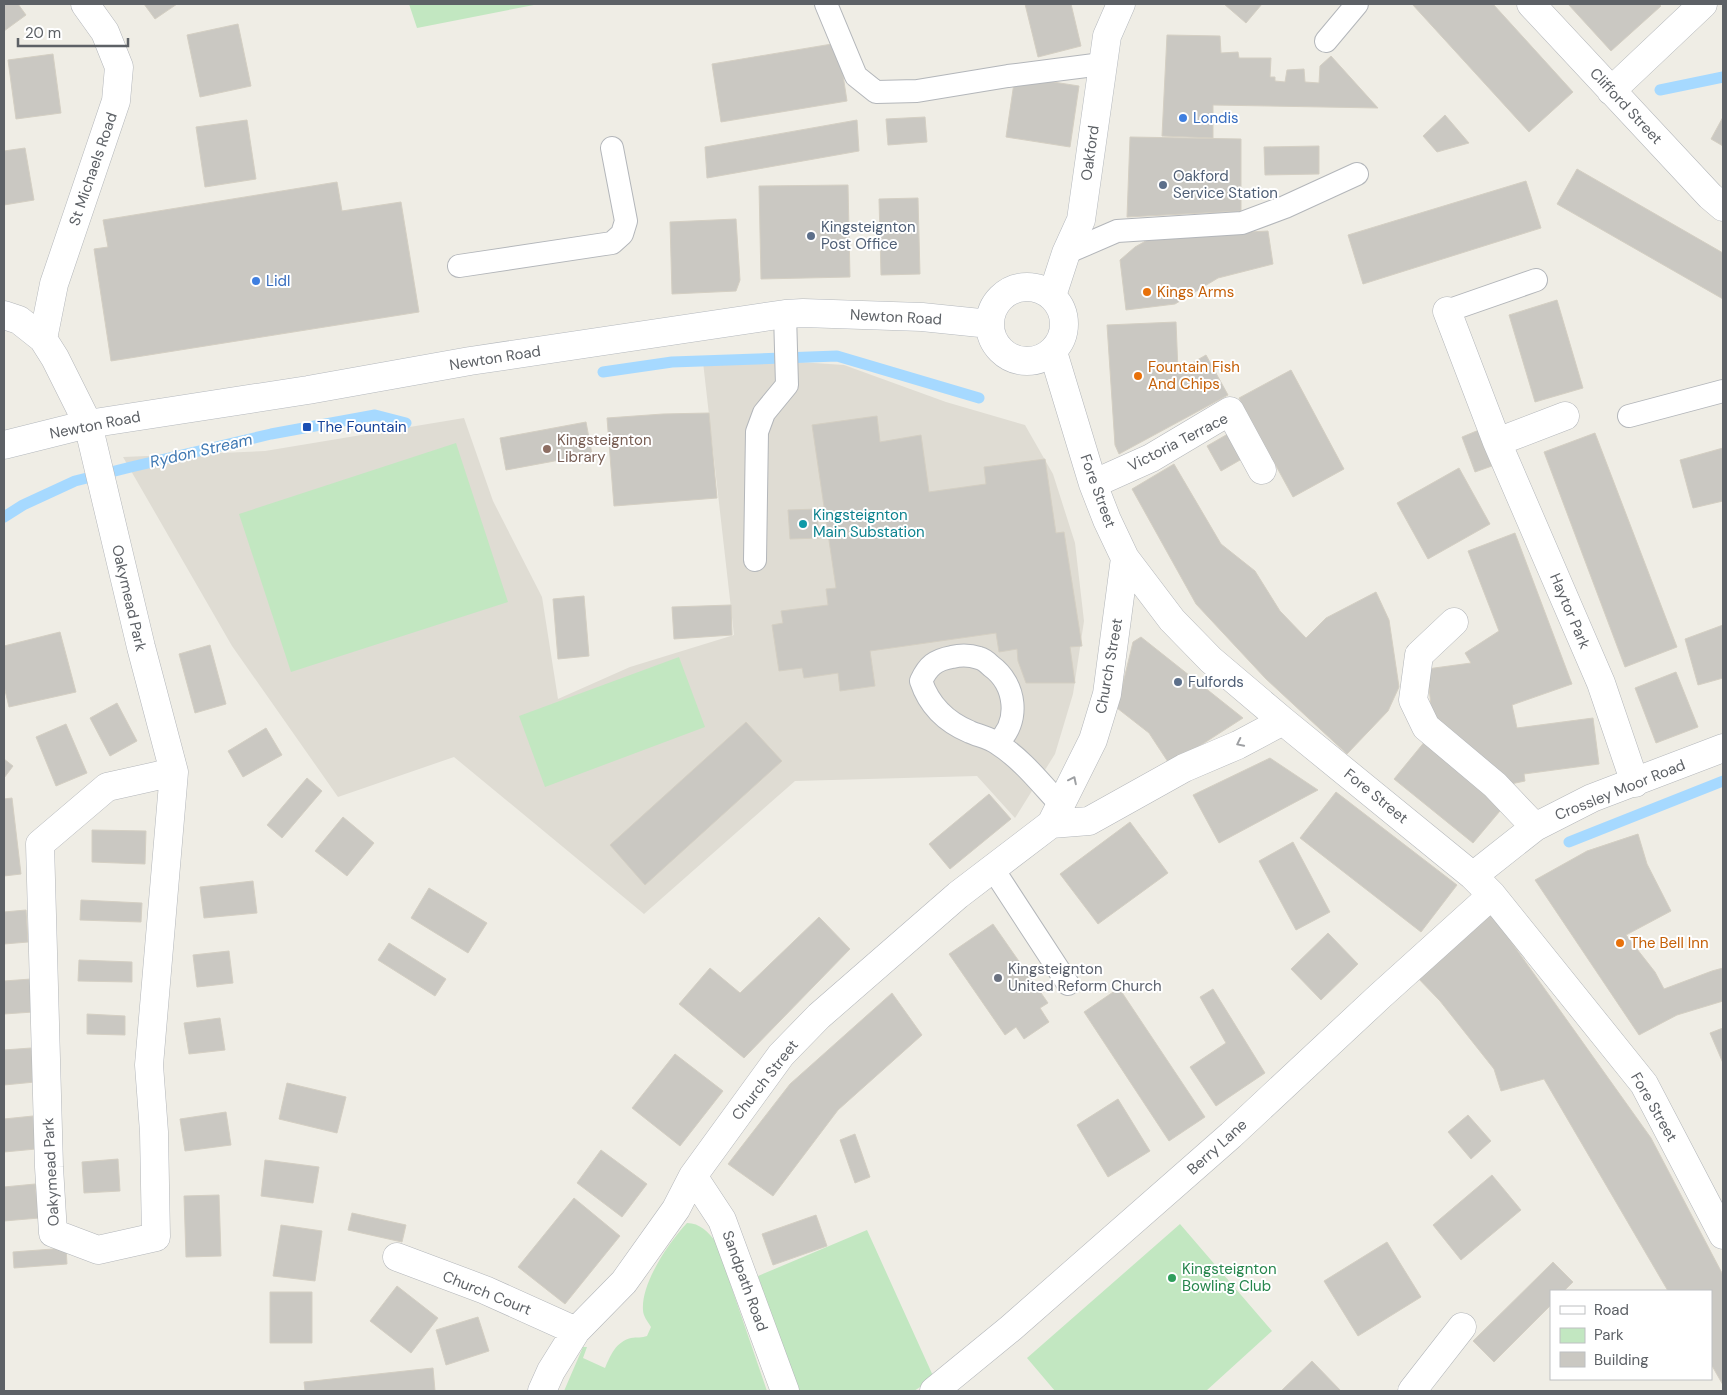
<svg xmlns="http://www.w3.org/2000/svg" width="1727" height="1395" font-family="'DM Sans',sans-serif">
<style>
.education{fill:#dfdcd3}
.green{fill:#c2e7c1}
.lines{fill:none;stroke-linecap:round;stroke-linejoin:round}
.stream{stroke:#a6d9ff;stroke-width:11}
.building{fill:#cac8c2;stroke:#d4cfc3}
.lane-casing{stroke:#b3b6ba;stroke-width:24}
.street-casing{stroke:#b3b6ba;stroke-width:29}
.secondary-casing{stroke:#b4b8bd;stroke-width:29}
.lane{stroke:#fff;stroke-width:22}
.street{stroke:#fff;stroke-width:28}
.secondary{stroke:#fff;stroke-width:28}
.oneway{stroke:#9ea0a3}
.shop-dot{fill:#3f7fe0;stroke:#fff;stroke-width:2}
.service-dot{fill:#5c6f8a;stroke:#fff;stroke-width:2}
.food-dot{fill:#e8710a;stroke:#fff;stroke-width:2}
.transit-dot{fill:#1a4fb4;stroke:#fff;stroke-width:2}
.education-dot{fill:#8d6e63;stroke:#fff;stroke-width:2}
.culture-dot{fill:#0f9aa8;stroke:#fff;stroke-width:2}
.worship-dot{fill:#6b7280;stroke:#fff;stroke-width:2}
.leisure-dot{fill:#2e9e5b;stroke:#fff;stroke-width:2}
.labels{text-anchor:middle;stroke-width:4;stroke-linejoin:round;paint-order:stroke}
.street-label{font-size:15px;fill:#5d6166;stroke:#fff}
.shop-label{font-size:15px;fill:#366cbe;stroke:#fff;text-anchor:start}
.service-label{font-size:15px;fill:#4e5e75;stroke:#fff;text-anchor:start}
.food-label{font-size:15px;fill:#c56008;stroke:#fff;text-anchor:start}
.transit-label{font-size:15px;fill:#164399;stroke:#fff;text-anchor:start}
.education-label{font-size:15px;fill:#785e54;stroke:#fff;text-anchor:start}
.culture-label{font-size:15px;fill:#0d838f;stroke:#fff;text-anchor:start}
.worship-label{font-size:15px;fill:#5b616d;stroke:#fff;text-anchor:start}
.leisure-label{font-size:15px;fill:#27864d;stroke:#fff;text-anchor:start}
.water-label{font-size:16px;font-style:italic;fill:#4079b3;stroke:#fff}
</style>
<rect width="100%" height="100%" fill="#efede5"/>
<path class="education" d="M769 360 844 365 946 402 1025 425 1053 474 1075 543 1084 621 1073 694 1055 754 1015 818 977 776 795 781 644 914 454 757 338 797 232 646 123 457 265 451 464 418 493 501 542 597 558 699 630 667 734 635 703 362H736Z"/>
<path class="green" d="M409 4H539L417 28Z
M456 443 508 602 291 672 239 514Z
M679 657 705 727 545 787 519 716Z
M687 1223C700 1223 708 1232 716 1242L767 1391H564L583 1347H587L583 1358 605 1368C611 1354 616 1342 631 1338 637 1337 642 1338 647 1336L651 1327C648 1322 643 1316 643 1310 641 1283 669 1242 687 1223Z
M1180 1224 1272 1331 1206 1391H1055L1027 1358Z
M867 1230 934 1378 914 1391H797L758 1276Z"/>
<g class="lines">
<path class="stream" d="M1660 90 1723 77
M603 372 672 362 837 356 979 398
M4 517 23 505 75 481 131 467 271 434 375 415 406 423
M1569 842 1723 781"/>
</g>
<path class="building" d="M4 4H18L26 15 4 31Z
M144 4H177L155 19Z
M1025 4H1071L1081 46 1038 57Z
M1224 4H1262L1246 23Z
M1412 4H1493L1573 92 1529 132Z
M1568 4H1659L1661 6 1611 51Z
M238 24 251 86 200 97 187 35Z
M1167 35 1220 36 1221 53 1238 52 1239 58H1271L1270 77H1275V81L1285 82 1287 70 1304 69 1305 82 1319 83 1320 66 1331 56 1378 108 1213 105V138L1162 136Z
M838 43 847 101 721 122 712 64Z
M53 54 61 113 16 119 8 60Z
M1015 76 1079 86 1070 147 1006 137Z
M1445 115 1469 143 1437 152 1423 136Z
M925 117 927 142 888 145 886 119Z
M1723 117V146L1711 139Z
M247 120 256 179 205 187 196 127Z
M857 120 859 151 707 178 705 147Z
M1130 137 1241 139V211L1127 217Z
M1319 146V174L1265 175 1264 147Z
M25 148 34 200 4 205V151Z
M1577 169 1723 253V299L1557 204Z
M1526 181 1541 228 1363 284 1348 235Z
M337 182 342 211 401 202 419 312 111 361 94 249 108 247 103 220Z
M848 185 850 277 761 279 759 186Z
M918 198 920 274 881 275 879 199Z
M736 219 740 280 736 291 672 294 670 222Z
M1268 231 1273 264 1218 278 1175 304 1126 310 1120 260 1135 247 1153 237Z
M1557 300 1583 388 1535 402 1509 315Z
M1176 322 1178 371 1206 355 1228 395 1119 454 1115 445 1107 325Z
M1291 370 1344 469 1293 497 1239 398Z
M709 413 717 498 614 506 607 418 663 414Z
M877 416 880 442 921 435 929 492 986 484 984 467 1045 459 1056 533 1064 532 1082 646 1070 647 1075 683H1026L1018 661 1017 649 999 652 996 633 870 651 875 686 840 691 838 673 804 678 802 668 779 671 772 625 783 623 781 611 828 605 826 589 836 588 812 425Z
M586 422 592 454 506 470 500 438Z
M1479 430 1492 466 1475 472 1462 437Z
M1233 431 1247 456 1221 471 1207 446Z
M1595 433 1677 647 1625 667 1544 452Z
M1723 448V501L1693 508 1680 460Z
M1174 464 1221 544 1255 571 1280 611 1306 638 1326 618 1376 592 1389 620 1399 687 1388 711 1347 754 1266 679 1196 604 1132 489Z
M1459 468 1490 524 1428 559 1397 503Z
M817 509 819 538 790 539 788 510Z
M1515 533 1572 684 1512 705 1517 728 1593 718 1599 764 1524 774 1525 781 1506 785 1433 724 1427 669 1471 663 1465 653 1499 631 1468 551Z
M584 596 589 656 558 659 553 599Z
M731 605 732 635 674 639 672 607Z
M1723 625V678L1698 685 1685 639Z
M60 632 76 692 9 707 4 686V646Z
M1141 637 1243 718 1170 765 1149 733 1117 708 1133 642Z
M210 645 226 704 195 713 179 654Z
M1676 672 1698 727 1656 743 1635 688Z
M117 703 137 741 110 756 90 718Z
M746 722 782 761 645 885 610 845Z
M66 724 87 773 56 786 36 737Z
M266 728 282 755 243 777 228 751Z
M1426 740 1505 805 1473 843 1394 779Z
M1270 758 1318 790 1219 843 1193 795Z
M4 759 13 766 4 778Z
M307 778 322 791 282 838 267 825Z
M1336 792 1457 885 1421 932 1300 838Z
M989 794 1011 819 950 869 929 844Z
M12 798 21 874 4 876V799Z
M343 817 374 843 347 876 315 851Z
M1130 822 1168 873 1098 924 1060 874Z
M92 830 146 831 145 864 92 862Z
M1638 834 1647 864 1671 911 1626 935 1655 972 1664 989 1712 971 1723 968V1001L1677 1015 1639 1035 1535 880 1587 851Z
M1293 842 1330 912 1296 930 1259 861Z
M253 881 257 913 204 918 200 887Z
M429 888 487 923 468 953 411 918Z
M81 900 142 903 141 922 80 920Z
M1487 908 1651 1138 1723 1275V1385L1711 1364V1291H1668L1544 1079 1501 1091 1494 1069 1440 1001 1415 975Z
M26 910 28 942 4 944V912Z
M819 917 850 949 744 1058 679 1004 710 968 740 993Z
M993 924 1048 1003 1040 1008 1049 1022 1024 1039 1016 1027 1005 1035 949 954Z
M1328 933 1358 964 1321 1000 1291 969Z
M389 943 446 979 435 996 378 960Z
M229 951 233 983 197 987 193 955Z
M79 960 132 962V982L78 981Z
M31 979 33 1012 4 1014V981Z
M1119 988 1205 1117 1169 1141 1084 1012Z
M1213 989 1265 1073 1216 1106 1190 1067 1226 1043 1200 997Z
M892 993 922 1035 838 1110 773 1196 728 1164 790 1084Z
M87 1014 125 1016V1035L87 1034Z
M220 1018 225 1050 189 1054 184 1023Z
M1723 1028V1063L1710 1033Z
M31 1048 35 1082 4 1085V1050Z
M675 1054 723 1091 680 1146 632 1108Z
M287 1083 346 1097 337 1133 279 1119Z
M1118 1099 1150 1151 1108 1177 1077 1125Z
M226 1112 231 1145 185 1151 180 1119Z
M1468 1115 1491 1141 1471 1159 1448 1132Z
M33 1116 36 1149 4 1152V1119Z
M855 1134 870 1177 855 1183 840 1140Z
M601 1150 647 1184 622 1217 577 1183Z
M118 1159 120 1191 84 1193 82 1162Z
M265 1160 319 1167 313 1203 261 1196Z
M1492 1175 1521 1210 1461 1260 1433 1225Z
M35 1184 39 1218 4 1221V1187Z
M219 1195 221 1256 186 1257 184 1196Z
M574 1198 620 1236 565 1304 518 1267Z
M352 1213 406 1225 402 1242 348 1230Z
M816 1215 827 1246 773 1265 762 1234Z
M281 1225 322 1231 315 1281 273 1276Z
M1387 1242 1421 1297 1358 1336 1324 1281Z
M66 1248 67 1264 14 1268 13 1252Z
M1553 1262 1573 1282 1564 1291H1551V1305L1494 1362 1473 1341Z
M397 1286 438 1318 411 1353 370 1321Z
M270 1292H312V1343H270Z
M478 1317 489 1351 446 1365 436 1330Z
M1312 1361 1341 1391H1281Z
M433 1368 435 1391H305L304 1382Z"/>
<g class="lines">
<defs>
<path id="lane" d="M826 4 856 76 876 92 917 91 1008 76 1102 64
M1326 41 1357 4
M1066 253 1117 231 1242 223 1285 207 1357 174
M459 266 612 243 622 234 626 221 612 148
M1447 311 1536 280
M1629 416 1723 391
M755 560 757 432 764 413 787 385 785 314
M997 743C1021 722 1016 684 991 666 988 663 983 659 979 658 970 655 960 655 952 657 935 660 928 666 921 681 929 705 946 722 970 732 979 736 990 738 998 744 1023 760 1041 784 1061 805
M993 869 1068 984"/>
<path id="street" d="M1531 4 1710 196 1723 207
M1611 91 1703 4
M1447 311 1497 442 1601 683 1635 783
M4 315 19 320 43 339 55 358 88 424 141 647 174 772 149 1065 154 1132 156 1237 98 1250 53 1233 49 1167 40 844 107 787 174 772
M43 339 54 284 116 101 119 67 105 32 85 4
M1053 352 1093 484 1107 520 1125 558 1172 620 1211 660 1283 721 1473 876 1492 895 1644 1084 1723 1235
M1497 442 1565 416
M1093 484 1151 458 1230 411 1262 470
M1454 622 1419 655 1413 700 1426 727 1495 785 1535 827
M1051 824 1089 821 1184 768 1238 745 1283 721
M1473 876 1535 827 1592 798 1723 748
M693 1176 722 1220 785 1391
M397 1257 485 1290 576 1331
M542 1391 551 1371 576 1331 624 1282 676 1209 693 1176 781 1055 819 1016 958 895 1051 824 1093 740 1107 694 1125 558
M934 1391 1011 1328 1231 1135 1380 996 1492 895
M1412 1391 1462 1327"/>
<path id="secondary" d="M990 324a37 37 0 1 1 74 0a37 37 0 1 1-74 0Z
M1052 296 1066 253 1081 220 1107 36 1121 4
M4 445 88 424 308 390 470 361 785 314 803 313 922 317 990 324"/>
</defs>
<use href="#lane" class="lane-casing"/>
<use href="#street" class="street-casing"/>
<use href="#secondary" class="secondary-casing"/>
<use href="#lane" class="lane"/>
<use href="#street" class="street"/>
<use href="#secondary" class="secondary"/>
</g>
<defs><path id="oneway-chevron" d="M-2-3.5L2.5 0L-2 3.5" fill="none" stroke-width="1.6" stroke-linecap="round" stroke-linejoin="round" transform="scale(1.25)"/></defs>
<g class="oneway">
<use href="#oneway-chevron" transform="translate(1240 743) rotate(154)"/>
<use href="#oneway-chevron" transform="translate(1073 780) rotate(-64)"/>
</g>
<g class="shop-dot">
<circle cx="1183" cy="118" r="5"/>
<circle cx="256" cy="281" r="5"/>
</g>
<g class="service-dot">
<circle cx="1163" cy="185" r="5"/>
<circle cx="811" cy="236" r="5"/>
<circle cx="1178" cy="682" r="5"/>
</g>
<g class="food-dot">
<circle cx="1147" cy="292" r="5"/>
<circle cx="1138" cy="376" r="5"/>
<circle cx="1620" cy="943" r="5"/>
</g>
<rect class="transit-dot" x="302" y="422" width="10" height="10" rx="2.5"/>
<circle class="education-dot" cx="547" cy="449" r="5"/>
<circle class="culture-dot" cx="803" cy="524" r="5"/>
<circle class="worship-dot" cx="998" cy="978" r="5"/>
<circle class="leisure-dot" cx="1172" cy="1278" r="5"/>
<g class="labels">
<g class="street-label">
<text transform="translate(1626 106) rotate(47)" y="5">Clifford Street</text>
<text transform="translate(1090 153) rotate(-82)" y="5">Oakford</text>
<text transform="translate(93 169) rotate(-71)" y="5">St Michaels Road</text>
<text transform="translate(896 317) rotate(3)" y="5">Newton Road</text>
<text transform="translate(495 358) rotate(-9)" y="5">Newton Road</text>
<text transform="translate(95 425) rotate(-11)" y="5">Newton Road</text>
<text transform="translate(1178 442) rotate(-27)" y="5">Victoria Terrace</text>
<text transform="translate(1098 491) rotate(70)" y="5">Fore Street</text>
<text transform="translate(129 598) rotate(77)" y="5">Oakymead Park</text>
<text transform="translate(1570 611) rotate(67)" y="5">Haytor Park</text>
<text transform="translate(1109 666) rotate(-80)" y="5">Church Street</text>
<text transform="translate(1620 790) rotate(-22)" y="5">Crossley Moor Road</text>
<text transform="translate(1376 796) rotate(39)" y="5">Fore Street</text>
<text transform="translate(765 1080) rotate(-52)" y="5">Church Street</text>
<text transform="translate(1654 1107) rotate(60)" y="5">Fore Street</text>
<text transform="translate(1217 1147) rotate(-42)" y="5">Berry Lane</text>
<text transform="translate(51 1172) rotate(-93)" y="5">Oakymead Park</text>
<text transform="translate(745 1281) rotate(70)" y="5">Sandpath Road</text>
<text transform="translate(487 1293) rotate(22)" y="5">Church Court</text>
</g>
<g class="shop-label">
<text x="1193" y="123">Londis</text>
<text x="266" y="286">Lidl</text>
</g>
<g class="service-label">
<text x="1173" y="181">Oakford<tspan x="1173" dy="17">Service Station</tspan></text>
<text x="821" y="232">Kingsteignton<tspan x="821" dy="17">Post Office</tspan></text>
<text x="1188" y="687">Fulfords</text>
</g>
<g class="food-label">
<text x="1157" y="297">Kings Arms</text>
<text x="1148" y="372">Fountain Fish<tspan x="1148" dy="17">And Chips</tspan></text>
<text x="1630" y="948">The Bell Inn</text>
</g>
<g class="transit-label">
<text x="317" y="432">The Fountain</text>
</g>
<g class="education-label">
<text x="557" y="445">Kingsteignton<tspan x="557" dy="17">Library</tspan></text>
</g>
<g class="culture-label">
<text x="813" y="520">Kingsteignton<tspan x="813" dy="17">Main Substation</tspan></text>
</g>
<g class="worship-label">
<text x="1008" y="974">Kingsteignton<tspan x="1008" dy="17">United Reform Church</tspan></text>
</g>
<g class="leisure-label">
<text x="1182" y="1274">Kingsteignton<tspan x="1182" dy="17">Bowling Club</tspan></text>
</g>
<g class="water-label">
<text transform="translate(201 450) rotate(-13)" y="6">Rydon Stream</text>
</g>
</g>
<rect width="1727" height="1395" fill="none" stroke="#5d6166" stroke-width="10"/>
<rect x="1550" y="1290" width="162" height="90" fill="#ffffff" stroke="#bec0c2"/>
<rect x="1560" y="1306" width="25" height="8" fill="#ffffff" stroke="#bec0c2"/>
<text x="1594" y="1315" font-size="15" fill="#5d6166">Road</text>
<rect x="1560" y="1328" width="25" height="15" fill="#c2e7c1" stroke="#bec0c2"/>
<text x="1594" y="1340" font-size="15" fill="#5d6166">Park</text>
<rect x="1560" y="1352" width="25" height="15" fill="#cac8c2" stroke="#bec0c2"/>
<text x="1594" y="1365" font-size="15" fill="#5d6166">Building</text>
<path d="M18 38v8h110v-8" fill="none" stroke="#5d6166" stroke-width="2.5"/>
<text x="25" y="38" font-size="15" fill="#5d6166" stroke="#ffffff" stroke-width="4" paint-order="stroke">20 m</text>
</svg>
